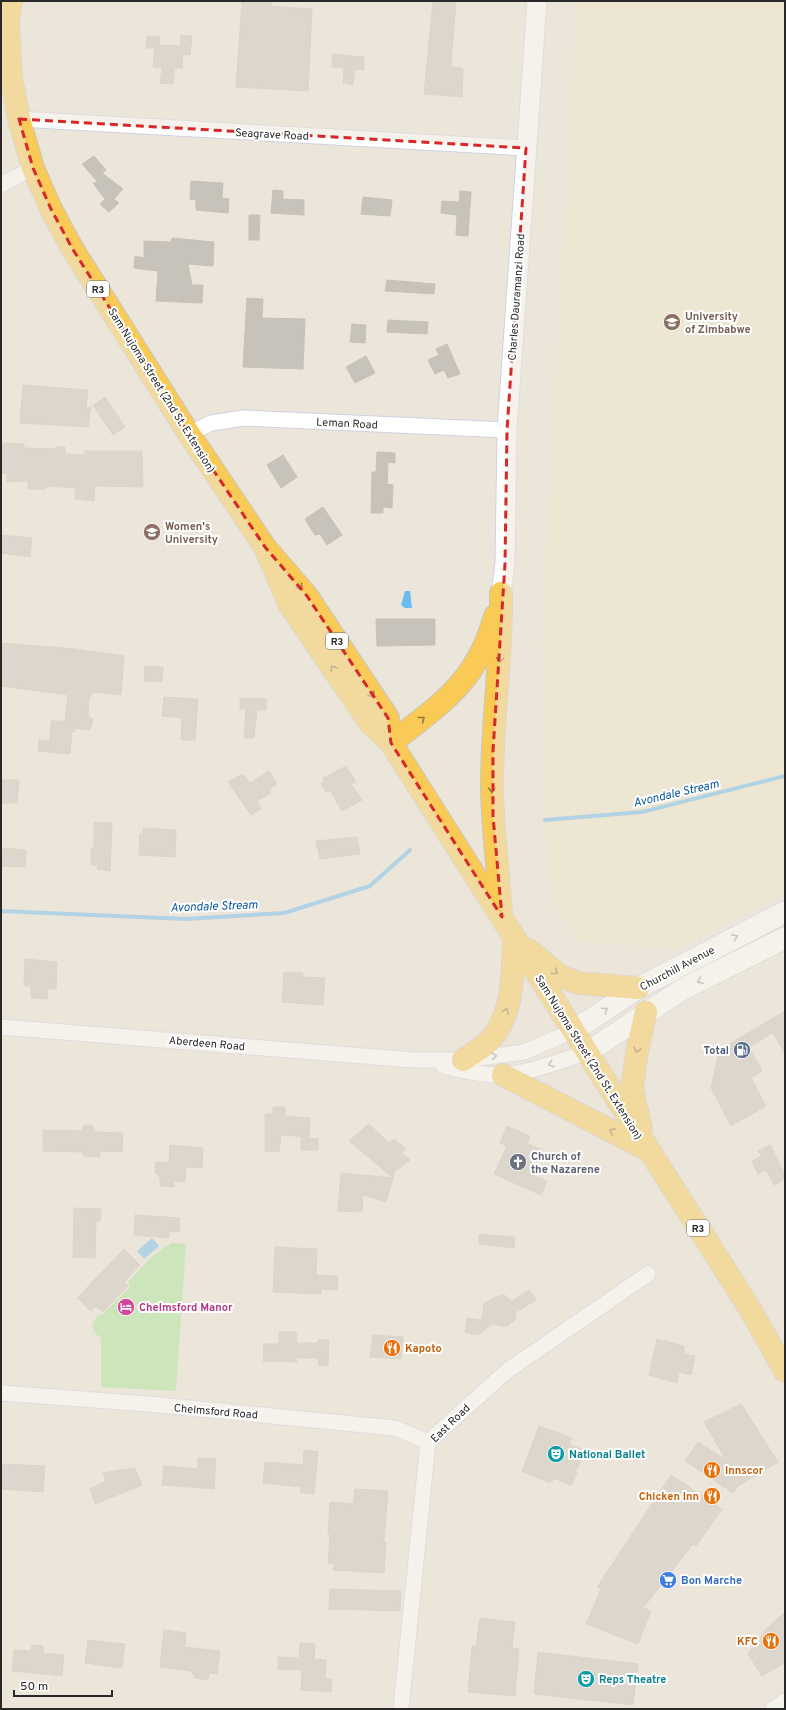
<svg xmlns="http://www.w3.org/2000/svg" width="786" height="1710" font-family="Overpass,sans-serif">
<style>
.education{fill:#eee7c9}
.green{fill:#a6e495}
.water{fill:#6abcf0}
.lines{fill:none;stroke-linecap:round;stroke-linejoin:round}
.stream{stroke:#6abcf0;stroke-width:4}
.building{fill:#c7c3ba;stroke:#c7c2b4}
.minor-casing{stroke:#cfd1e2;stroke-width:17}
.tertiary-casing{stroke:#cfd1e2;stroke-width:21}
.secondary-casing{stroke:#cfd1e2;stroke-width:23}
.trunk-casing{stroke:#c7c7c7;stroke-width:24}
.minor{stroke:#fff;stroke-width:15}
.tertiary{stroke:#fff;stroke-width:19}
.secondary{stroke:#fff;stroke-width:21}
.trunk{stroke:#f9ca55;stroke-width:22}
.oneway{stroke:#917a3f}
.oneway2{stroke:#9f9f9f}
.marked{fill:none;stroke:#d62828;stroke-width:3;stroke-dasharray:8 5;stroke-linejoin:round}
.labels{text-anchor:middle;stroke-width:4;stroke-linejoin:round;paint-order:stroke}
.shield{fill:#fff;stroke:#696969;stroke-width:1}
.shield-label{font-size:10px;font-weight:bold;fill:#292929}
.street-label{font-size:11px;fill:#292929;stroke:#fff}
.education-label{font-size:11px;font-weight:bold;fill:#785e54;stroke:#fff;text-anchor:start}
.service-label{font-size:11px;font-weight:bold;fill:#4e5e75;stroke:#fff;text-anchor:end}
.worship-label{font-size:11px;font-weight:bold;fill:#5b616d;stroke:#fff;text-anchor:start}
.hotel-label{font-size:11px;font-weight:bold;fill:#b23c85;stroke:#fff;text-anchor:start}
.food-label{font-size:11px;font-weight:bold;fill:#c56008;stroke:#fff;text-anchor:start}
.culture-label{font-size:11px;font-weight:bold;fill:#0d838f;stroke:#fff;text-anchor:start}
.shop-label{font-size:11px;font-weight:bold;fill:#366cbe;stroke:#fff;text-anchor:start}
.water-label{font-size:12px;font-style:italic;fill:#0b579b;stroke:#fff}
</style>
<rect width="100%" height="100%" fill="#ece6da"/>
<path class="education" d="M577 1H785V891L675 949 578 941 551 897 544 779 547 718 542 644Z"/>
<path class="green" d="M172 1243 186 1244 176 1391 101 1387V1338L96 1334 92 1325 98 1315 103 1314 130 1287 128 1282C141 1268 154 1252 172 1243Z"/>
<path class="water" d="M405 591H410L412 608H405L401 605Z
M152 1238 159 1246 144 1259 137 1251Z"/>
<g class="lines">
<path class="stream" d="M545 820 642 812 785 776
M1 911 185 919 284 913 370 886 410 850"/>
</g>
<path class="building" d="M242 1H271V6L312 9 308 91 236 87Z
M433 1H456L451 66 463 69 462 97 424 94Z
M181 35 192 36 190 55 183 54 182 68H175L173 84 160 83 162 68 153 67 155 48H146L147 36 160 37 159 45 180 46Z
M332 54 364 57V70L355 69 353 85 343 83 344 68 332 67Z
M94 156 106 170 102 173 123 189 114 199 119 203 109 212 100 204 105 199 93 183 98 182 82 164Z
M191 181 223 183 222 198 229 199 228 213 196 210V200L190 199Z
M273 190 283 191V199L304 200V215L271 213Z
M460 191 471 192 468 236 456 235 457 215 441 213 442 201 459 202Z
M363 197 392 200 390 216 361 214Z
M249 215H260L259 240H249Z
M172 238 214 242 213 266 188 264 192 285H203L202 303 156 301 158 271 134 268 135 256 144 258V241L171 242Z
M387 280 435 284 434 294 385 291Z
M247 298 263 299 262 318 305 319 303 369 243 367Z
M388 320 428 322 427 334 387 332Z
M352 324 366 325 365 343 350 342Z
M447 344 460 374 448 378 444 370 435 374 428 360 439 355 436 349Z
M366 356 375 373 355 383 346 367Z
M23 385 88 390 86 409 91 406 88 427 20 423Z
M105 397 125 427 113 435 93 405Z
M1 443 24 444V448L55 449 56 447H65V454L85 455V451H142L143 487 95 486 94 501 75 499V488L46 486V489H28V481L7 482V473H1Z
M377 452 395 453V463L388 462 387 484 393 485 392 508 383 507V513H371L372 472H376Z
M283 455 297 477 281 488 267 465Z
M323 507 342 535 327 545 320 534 315 535 305 519Z
M1 535 32 538 30 557 1 553Z
M376 619H435V645L377 646Z
M1 643 76 649 124 656 121 695 91 692V697L89 696 88 716 93 719 92 726 89 730 75 728 74 732H72L70 754 38 751 39 740 50 741 51 721H65L68 695 1 686Z
M145 666 163 667 162 682 144 681Z
M164 697 198 699 195 740H181L182 718 162 716Z
M240 698 267 699 266 710H257L254 738H244L246 709H240Z
M346 766 356 782 351 784 362 800 342 811 330 790 326 792 321 783 324 781 323 778Z
M269 771 277 784 269 789 271 793 257 801 261 809 251 815 228 782 242 774 250 783Z
M1 780H19L17 803H1Z
M94 822 112 823 110 871 97 869 98 865H91V848H94Z
M143 828 176 830 175 857 139 855 140 834 143 835Z
M357 837 360 854 320 859 316 841Z
M1 848 26 850 25 867 1 866Z
M25 959 57 962 56 989H48L47 999 31 998V986H24Z
M284 972 303 973V977L325 978 323 1005 282 1002Z
M785 1011V1054L773 1033 749 1047 762 1071 751 1078 766 1106 731 1126 711 1088 719 1050Z
M273 1107H285V1116L310 1118 309 1137 281 1135 279 1152 265 1151V1114H273Z
M369 1124 389 1143 394 1139 406 1149 401 1152 410 1160 395 1171 386 1202 363 1195 362 1212 338 1211 341 1173 393 1178 349 1141Z
M84 1125 93 1126 95 1132 123 1133 122 1152 100 1151V1157L84 1156 83 1152 43 1151V1130L82 1131Z
M507 1126 530 1136 527 1143 543 1150 532 1175 547 1181 541 1195 494 1174 507 1146 500 1143Z
M301 1137 318 1139V1150H301Z
M170 1145 203 1148 202 1168 186 1167 185 1182 174 1181V1187L160 1186V1178L155 1172 156 1162 169 1163Z
M770 1145 785 1174V1179L774 1185 766 1170 758 1174 752 1161 761 1156 758 1151Z
M74 1208 101 1209 100 1221H96L95 1258 73 1257Z
M135 1215 180 1218 179 1232 169 1231V1238L134 1235Z
M479 1234 515 1237 514 1248 479 1244Z
M275 1247 317 1249 316 1275 338 1276 337 1290 321 1289V1294L273 1292Z
M124 1249 140 1265 124 1282 128 1286 103 1312 96 1306 91 1311 77 1298Z
M529 1290 536 1300 516 1312 515 1320 506 1327 492 1324 478 1335 465 1332 467 1318 482 1320 484 1304 493 1298 504 1295 512 1301Z
M279 1332H296L297 1343H318V1340H329L328 1365 319 1366 318 1358H296L297 1362 263 1361 264 1344H279Z
M373 1335 403 1337 401 1359 370 1357Z
M657 1339 684 1346V1354L695 1356 691 1375 679 1372 677 1383 649 1375Z
M741 1404 778 1462 738 1486 733 1493 685 1461 698 1442 726 1460 704 1422Z
M539 1426 572 1438 569 1444 586 1451 575 1472 577 1473 571 1486 554 1478 550 1483 522 1471Z
M304 1450 318 1452 314 1494 300 1492 301 1487 263 1483 265 1462 303 1465Z
M198 1458 216 1459 214 1489 162 1485 164 1466 197 1469Z
M1 1464 45 1466 43 1492 1 1489Z
M135 1468 142 1485 95 1504 90 1489 106 1481 103 1473Z
M671 1475 722 1509 696 1546 693 1544 643 1608 651 1611 638 1644 586 1624 601 1589 597 1587Z
M355 1489 388 1491 384 1542 386 1543 384 1573 333 1570 334 1564 328 1563 330 1534H328L330 1502 353 1504Z
M330 1589 401 1591 400 1611 329 1609Z
M785 1612V1663L762 1676 748 1654 767 1628Z
M480 1618 515 1622 512 1648 519 1649 515 1696 468 1692 472 1646H476Z
M164 1630 186 1633 185 1647 220 1651 217 1674 209 1673 208 1680 195 1678 191 1671 160 1667Z
M88 1640 125 1644 122 1668 85 1663Z
M300 1643 315 1644 314 1659 326 1660 325 1679H332L331 1692 301 1690 302 1670 278 1669V1657L299 1658Z
M32 1645 43 1646V1653L64 1655 62 1676 12 1671 14 1650 31 1651Z
M538 1652 638 1664 633 1705 534 1694Z"/>
<g class="lines">
<defs>
<path id="minor" d="M19 119 526 148
M1 185 33 168
M189 434 211 423 244 418 507 430
M1 1027 414 1060H463L524 1052 573 1031
M444 1066C462 1071 482 1075 502 1075 526 1074 564 1060 588 1052
M1 1393 148 1404 395 1428 428 1442
M401 1709 428 1442 508 1370 648 1274
M773 1709 785 1701"/>
<path id="tertiary" d="M501 593 505 564 507 430 537 1"/>
<path id="secondary" d="M573 1031 638 988 785 912
M588 1052 683 989 785 938"/>
<path id="trunk" d="M11 1 8 22 11 77 19 119 33 168 51 209 72 248 189 434 265 547 307 596 388 718 391 743
M265 547 289 604 370 723 391 743 750 1309 785 1371
M501 593C502 657 492 721 492 785 492 828 499 872 501 915
M391 743C442 703 477 682 495 616
M529 950 560 976 578 983 638 988
M463 1060C472 1053 486 1047 492 1038 515 1009 512 973 514 938
M503 1075 646 1149
M641 1128 632 1089 637 1051 646 1012"/>
</defs>
<use href="#minor" class="minor-casing"/>
<use href="#tertiary" class="tertiary-casing"/>
<use href="#secondary" class="secondary-casing"/>
<use href="#trunk" class="trunk-casing"/>
<use href="#minor" class="minor"/>
<use href="#tertiary" class="tertiary"/>
<use href="#secondary" class="secondary"/>
<use href="#trunk" class="trunk"/>
</g>
<defs><path id="oneway-chevron" d="M-2-3.5L2.5 0L-2 3.5" fill="none" stroke-width="1.6" stroke-linecap="round" stroke-linejoin="round"/></defs>
<g class="oneway">
<use href="#oneway-chevron" transform="translate(300 587) rotate(53)"/>
<use href="#oneway-chevron" transform="translate(500 660) rotate(94)"/>
<use href="#oneway-chevron" transform="translate(333 668) rotate(-124)"/>
<use href="#oneway-chevron" transform="translate(372 695) rotate(56)"/>
<use href="#oneway-chevron" transform="translate(422 719) rotate(-38)"/>
<use href="#oneway-chevron" transform="translate(492 790) rotate(89)"/>
<use href="#oneway-chevron" transform="translate(555 972) rotate(39)"/>
<use href="#oneway-chevron" transform="translate(506 1011) rotate(-68)"/>
<use href="#oneway-chevron" transform="translate(637 1050) rotate(102)"/>
<use href="#oneway-chevron" transform="translate(612 1131) rotate(-153)"/>
</g>
<g class="oneway2">
<use href="#oneway-chevron" transform="translate(735 937) rotate(-27)"/>
<use href="#oneway-chevron" transform="translate(700 981) rotate(154)"/>
<use href="#oneway-chevron" transform="translate(605 1010) rotate(-34)"/>
<use href="#oneway-chevron" transform="translate(494 1056) rotate(-8)"/>
<use href="#oneway-chevron" transform="translate(551 1064) rotate(162)"/>
</g>
<path d="M0 0H786V1710H0ZM19 119 526 148 507 430 505 564 493 751V816L502 917 391 743 388 718 307 596 265 547 189 434 72 248 51 209 33 168Z" fill="#ece6da" fill-opacity=".55" fill-rule="evenodd"/>
<path class="marked" d="M19 119 526 148 507 430 505 564 493 751V816L502 917 391 743 388 718 307 596 265 547 189 434 72 248 51 209 33 168Z"/>
<defs>
<symbol id="university-disc" viewBox="-11 -11 22 22"><circle r="9.5" fill="#8d6e63" stroke="#fff"/><path d="M0-5L7-2L0 1L-7-2ZM-4 1L0 2.5L4 1V4Q0 6-4 4Z" fill="#fff"/></symbol>
<symbol id="school-disc" viewBox="-11 -11 22 22"><circle r="9.5" fill="#8d6e63" stroke="#fff"/><path d="M0-5L7-2L0 1L-7-2ZM-4 1L0 2.5L4 1V4Q0 6-4 4Z" fill="#fff"/></symbol>
<symbol id="fuel-disc" viewBox="-11 -11 22 22"><circle r="9.5" fill="#5c6f8a" stroke="#fff"/><path d="M-5.5-6h7V0h2V4h1.3V-2.5L3-4.5l.8-.8L6-3V5H2.5V1h-1V6h-7ZM-4.2-4.7v3.2H.2V-4.7Z" fill="#fff"/></symbol>
<symbol id="church-disc" viewBox="-11 -11 22 22"><circle r="9.5" fill="#6b7280" stroke="#fff"/><path d="M-1.2-6h2.4v3.5h3.3v2.4h-3.3V6h-2.4V-.1h-3.3v-2.4h3.3Z" fill="#fff"/></symbol>
<symbol id="hotel-disc" viewBox="-11 -11 22 22"><circle r="9.5" fill="#d1479c" stroke="#fff"/><path d="M-6-4.5h1.5V1H6V5H4.5V3h-9V5H-6ZM-4 0a1.8 1.8 0 1 1 3.6 0ZM.5 0V-2.5h3Q6-2.5 6 0Z" fill="#fff"/></symbol>
<symbol id="restaurant-disc" viewBox="-11 -11 22 22"><circle r="9.5" fill="#e8710a" stroke="#fff"/><path d="M-5-6h1v4h1v-4h1v4h1v-4h1v5L-1.5 .5V6h-2V.5L-5-1ZM5-6V6H3V1.5H1.5Q1.5-4 5-6Z" fill="#fff"/></symbol>
<symbol id="theatre-disc" viewBox="-11 -11 22 22"><circle r="9.5" fill="#0f9aa8" stroke="#fff"/><path d="M-5-5.5Q0-4 5-5.5V0Q5 5 0 6Q-5 5-5 0ZM-3.3-2.5H-1v1.5H-3.3ZM1-2.5H3.3v1.5H1ZM-2.8 1Q0 5.5 2.8 1Z" fill="#fff"/></symbol>
<symbol id="supermarket-disc" viewBox="-11 -11 22 22"><circle r="9.5" fill="#3f7fe0" stroke="#fff"/><path d="M-6-5.5h2.5l.6 2H6L4.5 2H-2.5L-4.4-4H-6ZM-1.5 3.2a1.3 1.3 0 1 0 .1 0ZM3 3.2a1.3 1.3 0 1 0 .1 0Z" fill="#fff"/></symbol>
</defs>
<g fill-rule="evenodd">
<use href="#university-disc" x="662" y="312" width="20" height="20"/>
<use href="#school-disc" x="142" y="522" width="20" height="20"/>
<use href="#fuel-disc" x="732" y="1040" width="20" height="20"/>
<use href="#church-disc" x="508" y="1152" width="20" height="20"/>
<use href="#hotel-disc" x="116" y="1297" width="20" height="20"/>
<use href="#restaurant-disc" x="382" y="1338" width="20" height="20"/>
<use href="#theatre-disc" x="546" y="1444" width="20" height="20"/>
<use href="#restaurant-disc" x="702" y="1460" width="20" height="20"/>
<use href="#restaurant-disc" x="702" y="1486" width="20" height="20"/>
<use href="#supermarket-disc" x="658" y="1570" width="20" height="20"/>
<use href="#restaurant-disc" x="761" y="1631" width="20" height="20"/>
<use href="#theatre-disc" x="576" y="1669" width="20" height="20"/>
</g>
<g class="labels">
<g class="shield">
<rect x="87" y="281" width="22" height="16" rx="3"/>
<rect x="326" y="633" width="22" height="16" rx="3"/>
<rect x="687" y="1220" width="22" height="16" rx="3"/>
</g>
<g class="shield-label">
<text x="98" y="293">R3</text>
<text x="337" y="645">R3</text>
<text x="698" y="1232">R3</text>
</g>
<g class="street-label">
<text transform="translate(272 134) rotate(3)" y="4">Seagrave Road</text>
<text transform="translate(516 297) rotate(-86)" y="4">Charles Dauramanzi Road</text>
<text transform="translate(162 390) rotate(58)" y="4">Sam Nujoma Street (2nd St. Extension)</text>
<text transform="translate(347 423) rotate(3)" y="4">Leman Road</text>
<text transform="translate(677 968) rotate(-28)" y="4">Churchill Avenue</text>
<text transform="translate(207 1043) rotate(5)" y="4">Aberdeen Road</text>
<text transform="translate(589 1057) rotate(58)" y="4">Sam Nujoma Street (2nd St. Extension)</text>
<text transform="translate(216 1411) rotate(5)" y="4">Chelmsford Road</text>
<text transform="translate(450 1423) rotate(-44)" y="4">East Road</text>
</g>
<g class="education-label">
<text x="685" y="320">University<tspan x="685" dy="13">of Zimbabwe</tspan></text>
<text x="165" y="530">Women's<tspan x="165" dy="13">University</tspan></text>
</g>
<g class="service-label">
<text x="729" y="1054">Total</text>
</g>
<g class="worship-label">
<text x="531" y="1160">Church of<tspan x="531" dy="13">the Nazarene</tspan></text>
</g>
<g class="hotel-label">
<text x="139" y="1311">Chelmsford Manor</text>
</g>
<g class="food-label">
<text x="405" y="1352">Kapoto</text>
<text x="725" y="1474">Innscor</text>
<text x="699" y="1500" text-anchor="end">Chicken Inn</text>
<text x="758" y="1645" text-anchor="end">KFC</text>
</g>
<g class="culture-label">
<text x="569" y="1458">National Ballet</text>
<text x="599" y="1683">Reps Theatre</text>
</g>
<g class="shop-label">
<text x="681" y="1584">Bon Marche</text>
</g>
<g class="water-label">
<text transform="translate(676 793) rotate(-13)" y="4">Avondale Stream</text>
<text transform="translate(214 906) rotate(-2)" y="4">Avondale Stream</text>
</g>
</g>
<rect width="786" height="1710" fill="none" stroke="#292929" stroke-width="4"/>
<path d="M14 1690v6h98v-6" fill="none" stroke="#292929" stroke-width="2"/>
<text x="20" y="1690" font-size="12" fill="#292929" stroke="#ffffff" stroke-width="3" paint-order="stroke">50 m</text>
</svg>
